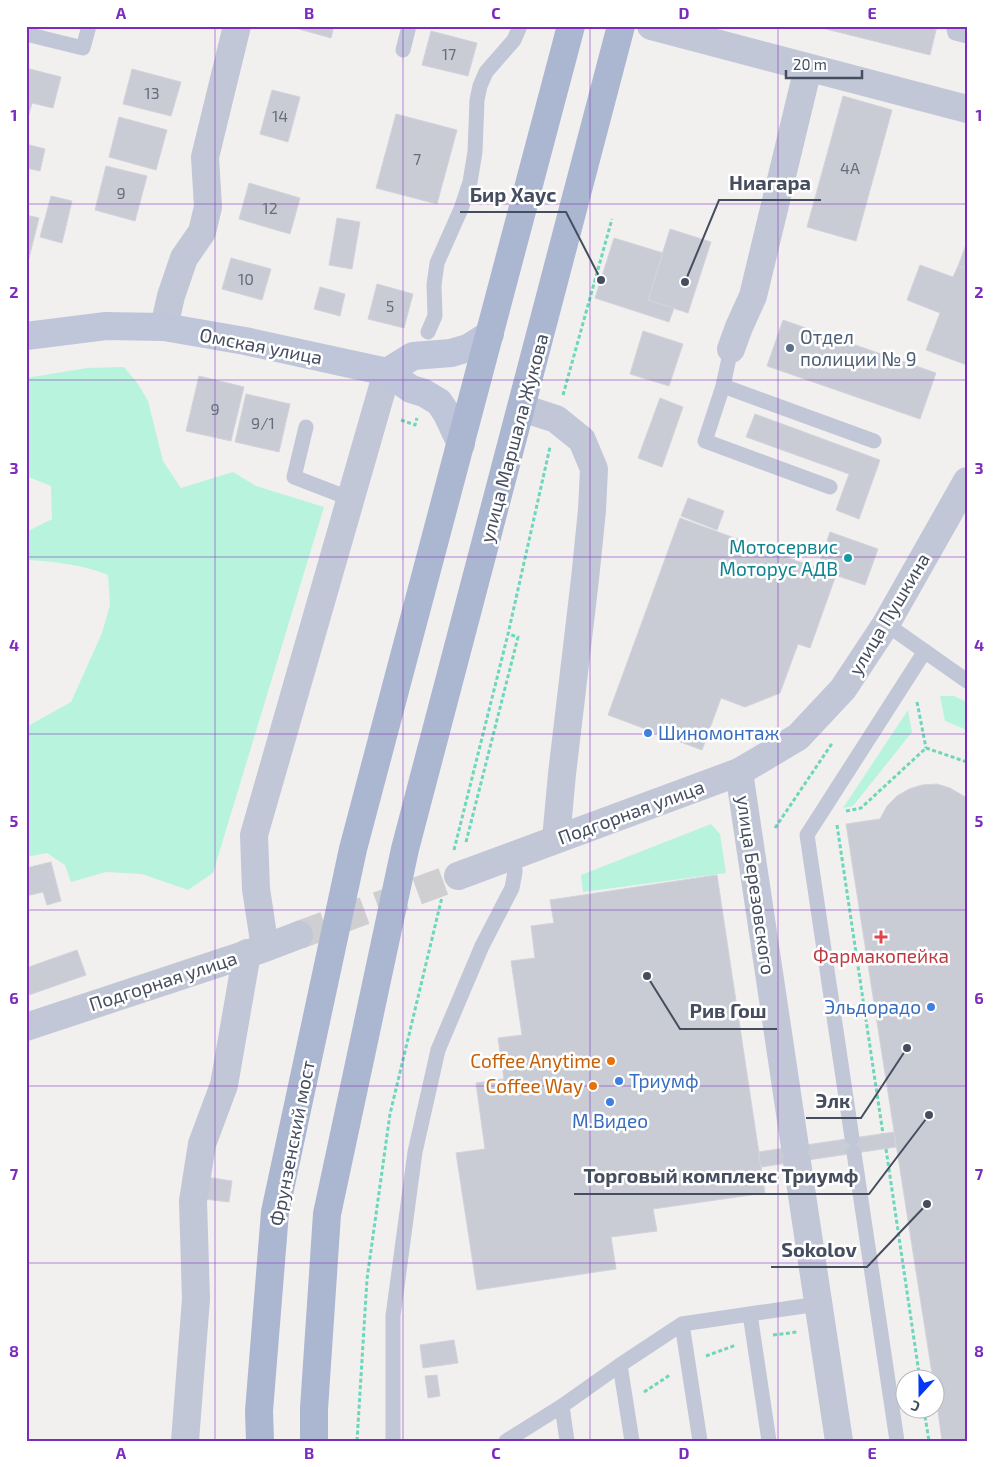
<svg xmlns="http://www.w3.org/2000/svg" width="993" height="1467" font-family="'Exo 2',sans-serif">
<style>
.green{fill:#b8f4dd}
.building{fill:#caccd5;stroke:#d2d3db}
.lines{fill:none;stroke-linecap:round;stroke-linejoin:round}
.tertiary-tunnel{stroke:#cfcfd2;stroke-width:28;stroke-dasharray:28 14;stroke-linecap:butt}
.path{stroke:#6cd7ba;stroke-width:3;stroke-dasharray:4 2.5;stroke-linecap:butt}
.service{stroke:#c1c7d6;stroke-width:15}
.minor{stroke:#c1c7d6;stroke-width:28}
.tertiary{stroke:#c1c7d6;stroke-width:28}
.secondary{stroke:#bfc6da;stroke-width:28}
.primary{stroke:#abb6d1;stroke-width:28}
.grid{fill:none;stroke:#7b2cbf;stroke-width:1;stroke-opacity:0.55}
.service-dot{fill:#5c6f8a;stroke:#fff;stroke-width:2}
.culture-dot{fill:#0f9aa8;stroke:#fff;stroke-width:2}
.shop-dot{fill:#3f7fe0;stroke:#fff;stroke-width:2}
.health-dot{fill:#e0444e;stroke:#fff;stroke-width:2}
.food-dot{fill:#e8710a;stroke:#fff;stroke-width:2}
.labels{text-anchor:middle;stroke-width:5;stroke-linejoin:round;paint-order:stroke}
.number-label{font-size:16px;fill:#666d7c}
.service-label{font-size:19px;fill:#4e5e75;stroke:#fff;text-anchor:start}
.street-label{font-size:19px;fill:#454d5f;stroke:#fff}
.culture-label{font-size:19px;fill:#0d838f;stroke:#fff;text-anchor:end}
.shop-label{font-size:19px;fill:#366cbe;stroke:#fff;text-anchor:start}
.health-label{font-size:19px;fill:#be3a42;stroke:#fff}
.food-label{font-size:19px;fill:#c56008;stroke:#fff;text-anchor:end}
.leader{fill:none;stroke:#454d5f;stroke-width:2}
.callout-dot{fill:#454d5f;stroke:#fff;stroke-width:2}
.callout-label{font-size:20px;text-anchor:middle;font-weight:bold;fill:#454d5f;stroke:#fff;stroke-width:5;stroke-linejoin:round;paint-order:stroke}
.neatline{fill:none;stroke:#7b2cbf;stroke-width:2}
.grid-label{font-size:16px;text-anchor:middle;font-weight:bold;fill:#7b2cbf}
</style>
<rect width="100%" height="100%" fill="#f2efef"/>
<path class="green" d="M124 367 138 384 148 401 163 461 181 488 233 472 256 486 324 507 213 873 188 890 142 874 106 872 71 882 65 865 47 853 26 857V727L71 702 102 633 110 605 108 575C83 565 53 561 26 560V532L52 519 51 486 26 476V378L87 368Z
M940 696H954L967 702V730L945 721Z
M908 710 912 732 853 806 843 808Z
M711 824 720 834 726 873 583 892 581 875Z"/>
<path class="building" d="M288 26H334L331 38Z
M814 26H937L930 55Z
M431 31 477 43 468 76 422 65Z
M26 68 61 77 53 108 32 103 26 125Z
M132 69 181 82 171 116 123 104Z
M272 90 300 97 288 142 260 134Z
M843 96 892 110 856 241 807 227Z
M396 114 457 130 437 204 376 188Z
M119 117 167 130 156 170 109 157Z
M26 144 45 149 40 171 26 168Z
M106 166 147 176 135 221 95 210Z
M249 183 300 198 290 234 239 219Z
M51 196 72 201 62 243 40 237Z
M26 215 39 218 26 270Z
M337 218 360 222 352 269 329 265Z
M670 229 711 242 688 313 648 300Z
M614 238 663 253 648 300 674 308 669 322 595 298Z
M967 242V269L958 266Z
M231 258 271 269 262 300 222 289Z
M920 265 953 277 958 266 967 269V365L926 350 940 313 907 300Z
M377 284 413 294 404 328 368 319Z
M320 287 345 294 340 316 314 309Z
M783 320 936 373 920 419 767 366Z
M643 331 683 344 669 386 630 374Z
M199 376 244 387 231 441 186 431Z
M246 394 290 404 279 452 235 442Z
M660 398 683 407 662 467 638 458Z
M755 414 880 460 859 519 836 510 849 474 746 437Z
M688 498 724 511 717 530 681 516Z
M680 518 836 575 810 648 798 644 780 693 745 707 721 698 702 750 608 715Z
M830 532 878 549 865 585 817 569Z
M937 784 950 788 967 798V1441H942L936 1397V1380H933L846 824 880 819 887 806 897 796 909 789 922 785Z
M51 862 61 901 47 905 43 892 26 896V868Z
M717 875 765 1193 653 1209 657 1231 611 1237 616 1269 477 1290 456 1153 485 1149 476 1083 504 1079 498 1038 522 1035 511 961 535 958 531 926 554 923 550 900Z
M77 950 86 975 26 996V968Z
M894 1132 896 1147 761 1167 758 1152Z
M206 1177 232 1181 229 1202 204 1199Z
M454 1340 458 1363 423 1368 420 1345Z
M437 1375 440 1396 428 1398 425 1376Z"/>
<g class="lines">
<path class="tertiary-tunnel" d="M299 935 458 876"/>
<path class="path" d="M563 395 612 219
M401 420 415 425 417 418
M917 702 926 748
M926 748 967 762
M846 811 861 808 926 748
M837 825 883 1134
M775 828 833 742
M466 842 518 637 508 634
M454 850 508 634 550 447
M886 1149 920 1380
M773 1335 797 1332
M706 1356 736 1345
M644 1392 670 1375
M924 1410 929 1441
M357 1441 367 1279 390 1114 442 897"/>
<path class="service" d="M953 26 955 33 967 36
M26 34 83 48 89 26
M403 50 409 26
M428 332 435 316 434 285 437 263 461 209 470 182 475 152 477 100 480 86 486 72 514 40 520 26
M731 349 723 386 705 441 830 487
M723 386 874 441
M306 427 294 477 351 499
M886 624 967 681
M852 1138 807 835 925 651
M854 1153 897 1441
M750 1314 769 1441
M682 1324 700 1441
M620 1365 632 1441
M562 1406 567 1441
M393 1441V1316L415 1152 438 1050 482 946 512 888 515 872 514 855
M506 1441 562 1406 620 1365 682 1324 818 1304"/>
<path class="minor" d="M651 26 967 109
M164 327 171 296 184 258 202 232 208 207 205 157 237 26
M731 349 739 327 753 296 808 68
M739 772 795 1147
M797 1162 839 1441
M185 1441 196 1299 193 1201 202 1144 224 1085 247 953"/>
<path class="tertiary" d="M522 408 556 419 582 440 594 469 592 510 585 579 562 774 556 839
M458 876 739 772 798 737 843 689 886 624 967 481
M265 948 256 889 254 835 387 372
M26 1027 265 948 299 935"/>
<path class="secondary" d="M26 336 106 326 164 327 245 341 387 372 411 389 424 393 439 402 447 414 461 444
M387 372 413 356 451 353 468 348 490 334"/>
<path class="primary" d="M260 1441 259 1411 275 1212 353 849 571 26
M314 1441V1409L327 1214 405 849 621 26"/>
</g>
<path class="grid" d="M215 26V1441M403 26V1441M590 26V1441M778 26V1441M26 204H967M26 380H967M26 557H967M26 734H967M26 910H967M26 1086H967M26 1263H967"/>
<circle class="service-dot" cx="790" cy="348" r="5"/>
<circle class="culture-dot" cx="848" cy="558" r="5"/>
<g class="shop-dot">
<circle cx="648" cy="733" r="5"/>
<circle cx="931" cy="1007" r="5"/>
<circle cx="619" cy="1081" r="5"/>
<circle cx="610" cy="1102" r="5"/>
</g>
<path class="health-dot" d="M878.5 929.5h5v5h5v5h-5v5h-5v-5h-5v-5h5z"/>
<g class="food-dot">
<circle cx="611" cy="1061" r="5"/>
<circle cx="593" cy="1086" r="5"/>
</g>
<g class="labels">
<g class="number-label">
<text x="449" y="60">17</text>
<text x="152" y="99">13</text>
<text x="280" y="122">14</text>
<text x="417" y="165">7</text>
<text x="850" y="174">4А</text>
<text x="121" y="199">9</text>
<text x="270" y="214">12</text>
<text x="246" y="285">10</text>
<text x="390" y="312">5</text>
<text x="215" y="415">9</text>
<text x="263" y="429">9/1</text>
</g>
<g class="service-label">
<text x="800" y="344">Отдел<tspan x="800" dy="22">полиции № 9</tspan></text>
</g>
<g class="street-label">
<text transform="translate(261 346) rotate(11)" y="7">Омская улица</text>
<text transform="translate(514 438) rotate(-75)" y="7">улица Маршала Жукова</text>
<text transform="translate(889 614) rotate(-59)" y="7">улица Пушкина</text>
<text transform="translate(631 812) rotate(-20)" y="7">Подгорная улица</text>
<text transform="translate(756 885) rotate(82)" y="7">улица Березовского</text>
<text transform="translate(163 981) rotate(-18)" y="7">Подгорная улица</text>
<text transform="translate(292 1143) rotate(-79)" y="7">Фрунзенский мост</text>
</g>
<g class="culture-label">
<text x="838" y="554">Мотосервис<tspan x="838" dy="22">Моторус АДВ</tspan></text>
</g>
<g class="shop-label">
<text x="658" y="740">Шиномонтаж</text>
<text x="921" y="1014" text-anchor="end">Эльдорадо</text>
<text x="629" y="1088">Триумф</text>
<text x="610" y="1128" text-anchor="middle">М.Видео</text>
</g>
<g class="health-label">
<text x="881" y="963">Фармакопейка</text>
</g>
<g class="food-label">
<text x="601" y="1068">Coffee Anytime</text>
<text x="583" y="1093">Coffee Way</text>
</g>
</g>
<path class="leader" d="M685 282L719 200H821M601 280L566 212H460M647 976L680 1029H777M907 1048L861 1118H806M929 1115L869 1194H574M927 1204L867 1267H771"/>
<g class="callout-dot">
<circle cx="685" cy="282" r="5"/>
<circle cx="601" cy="280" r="5"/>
<circle cx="647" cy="976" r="5"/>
<circle cx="907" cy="1048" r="5"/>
<circle cx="929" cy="1115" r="5"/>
<circle cx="927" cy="1204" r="5"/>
</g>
<g class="callout-label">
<text x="770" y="190">Ниагара</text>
<text x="513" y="202">Бир Хаус</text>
<text x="728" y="1018">Рив Гош</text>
<text x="833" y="1108">Элк</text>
<text x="721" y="1183">Торговый комплекс Триумф</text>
<text x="819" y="1257">Sokolov</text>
</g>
<rect width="993" height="1467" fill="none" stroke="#ffffff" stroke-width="55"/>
<g transform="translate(920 1394) rotate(201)"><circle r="24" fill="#ffffff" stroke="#b5b8bf"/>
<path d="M0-4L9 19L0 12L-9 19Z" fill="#0336f8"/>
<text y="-8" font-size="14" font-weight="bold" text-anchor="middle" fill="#454d5f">С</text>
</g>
<path d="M786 70v8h76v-8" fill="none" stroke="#454d5f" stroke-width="2.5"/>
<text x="793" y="70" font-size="15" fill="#454d5f" stroke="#ffffff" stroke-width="4" paint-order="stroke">20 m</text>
<rect x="28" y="28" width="938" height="1412" class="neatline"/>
<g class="grid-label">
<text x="121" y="19">A</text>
<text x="309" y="19">B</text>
<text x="496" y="19">C</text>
<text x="684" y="19">D</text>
<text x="872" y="19">E</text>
<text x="14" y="121">1</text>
<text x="979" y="121">1</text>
<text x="14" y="298">2</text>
<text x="979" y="298">2</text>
<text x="14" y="474">3</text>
<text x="979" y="474">3</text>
<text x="14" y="651">4</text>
<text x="979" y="651">4</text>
<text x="14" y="827">5</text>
<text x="979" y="827">5</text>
<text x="14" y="1004">6</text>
<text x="979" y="1004">6</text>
<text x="14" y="1180">7</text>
<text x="979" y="1180">7</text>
<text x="14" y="1357">8</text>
<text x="979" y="1357">8</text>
<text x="121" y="1459">A</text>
<text x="309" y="1459">B</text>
<text x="496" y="1459">C</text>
<text x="684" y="1459">D</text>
<text x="872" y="1459">E</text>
</g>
</svg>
